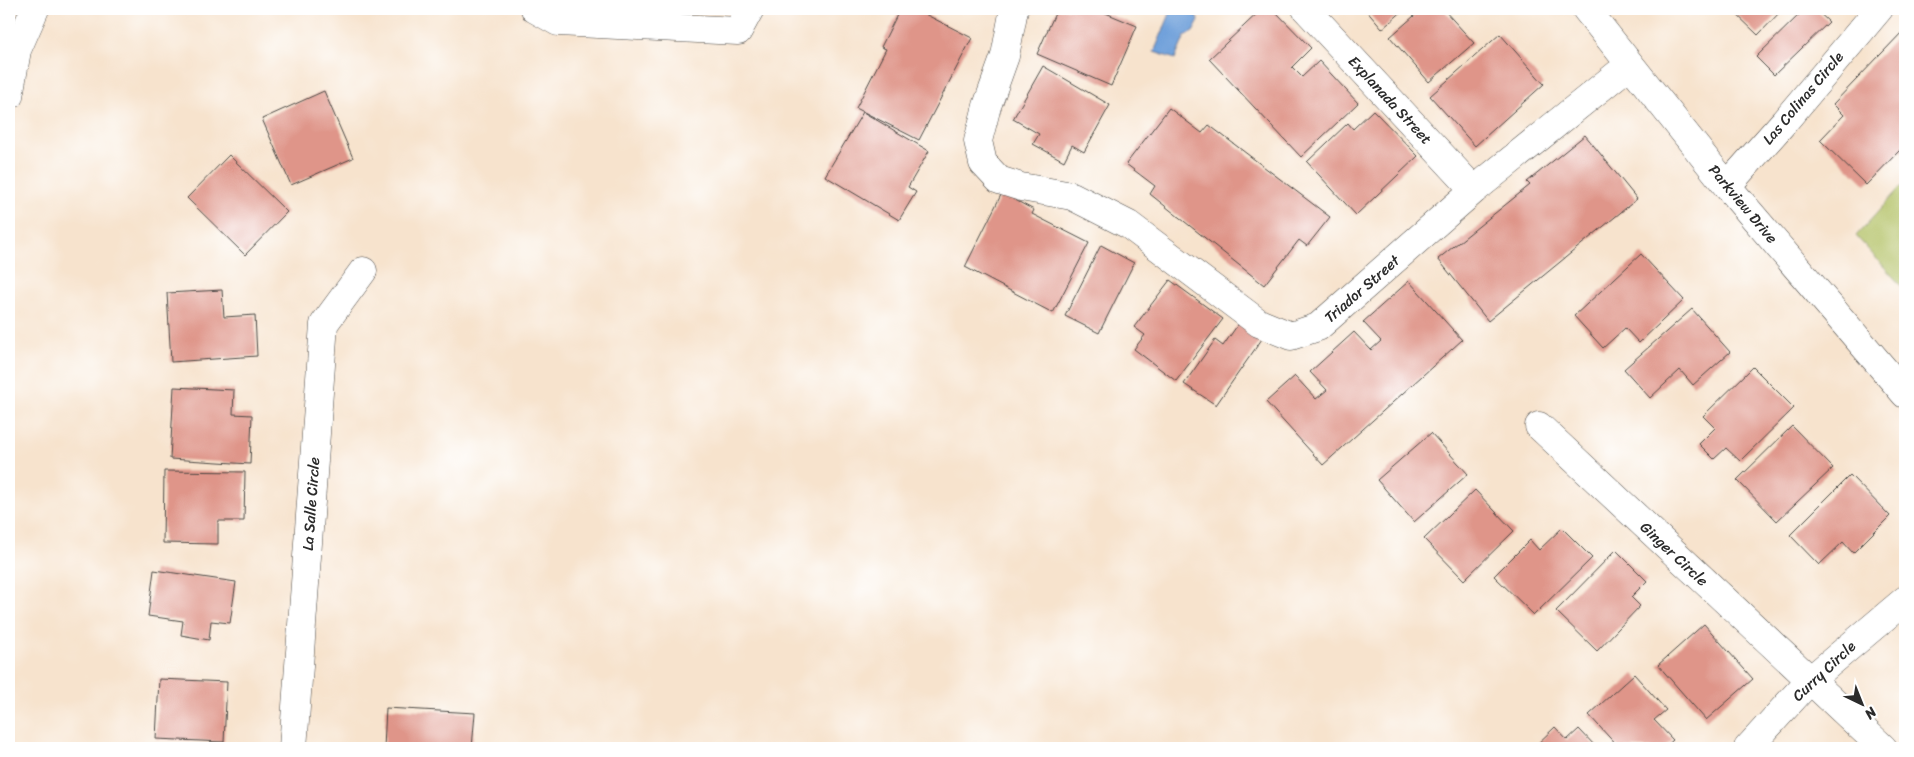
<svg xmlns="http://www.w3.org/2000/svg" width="1914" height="757" font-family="Sriracha,sans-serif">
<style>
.green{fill:#b1c062;stroke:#6e7646}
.water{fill:#70a0da;stroke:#4e6682}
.building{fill:#df9589}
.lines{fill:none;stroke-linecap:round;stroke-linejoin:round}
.minor-casing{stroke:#4a4743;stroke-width:29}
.minor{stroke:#fff;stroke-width:28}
.labels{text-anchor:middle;stroke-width:4;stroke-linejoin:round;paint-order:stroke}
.street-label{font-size:15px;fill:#2b2b2b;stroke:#fff}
</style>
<rect width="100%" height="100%" fill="#fff"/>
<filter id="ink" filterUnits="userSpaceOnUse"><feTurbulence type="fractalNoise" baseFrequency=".02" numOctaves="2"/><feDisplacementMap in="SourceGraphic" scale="10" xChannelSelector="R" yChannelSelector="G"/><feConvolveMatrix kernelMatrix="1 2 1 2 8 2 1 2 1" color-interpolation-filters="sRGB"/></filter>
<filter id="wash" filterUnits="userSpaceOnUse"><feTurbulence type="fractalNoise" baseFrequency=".0096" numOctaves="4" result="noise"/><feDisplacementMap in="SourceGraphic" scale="20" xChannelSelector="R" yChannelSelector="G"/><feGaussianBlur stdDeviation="1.12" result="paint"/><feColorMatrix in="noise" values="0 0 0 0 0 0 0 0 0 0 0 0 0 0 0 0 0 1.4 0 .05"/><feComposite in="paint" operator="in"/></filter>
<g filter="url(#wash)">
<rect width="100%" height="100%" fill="#f7e3cd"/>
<path class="green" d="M1905 182V290L1856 236Z"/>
<path class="water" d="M1172 9 1194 13 1199 21 1193 32 1185 36 1175 59 1154 52Z"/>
<g id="blocks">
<path class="building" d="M900 9H915L972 38 919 140 856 108 886 49 881 47Z
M1057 9H1096L1137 26 1111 86 1037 54Z
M1262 9H1273L1311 48 1292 67 1302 77 1319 61 1358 103 1301 157 1209 59Z
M1365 9H1405L1382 29Z
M1422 9H1443L1474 43 1429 82 1390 37Z
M1731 9H1783L1758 35Z
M1805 9H1815L1829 22 1774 75 1756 57Z
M1905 29V155L1900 150 1866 185 1820 140 1844 115 1833 104Z
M1500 34 1544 84 1475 146 1430 96Z
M1043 66 1110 105 1084 152 1072 145 1064 161 1033 144 1039 134 1013 119Z
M324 91 353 158 291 185 262 119Z
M1169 108 1202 133 1209 125 1330 217 1307 246 1299 240 1264 285 1150 194 1155 186 1126 164Z
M1373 110 1418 156 1356 215 1307 162 1348 123 1353 129Z
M863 112 929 151 908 187 916 192 899 220 825 176Z
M1585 135 1637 199 1488 321 1438 259 1530 185 1527 182Z
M229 155 287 212 245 255 187 198Z
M1002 193 1034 210 1032 214 1089 243 1053 313 965 267Z
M1101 245 1134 263 1099 333 1065 316Z
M1641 254 1684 300 1639 343 1625 328 1603 348 1574 316Z
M1170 280 1223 319 1176 381 1134 349 1145 335 1134 327Z
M1409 281 1462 340 1323 465 1266 402 1295 376 1316 399 1327 390 1310 372 1354 332 1371 350 1381 341 1363 322Z
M222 290 224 317 255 315 257 356 171 362 167 293Z
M1692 309 1730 352 1693 385 1680 370 1650 398 1624 369Z
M1239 323 1262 339 1216 405 1184 384 1215 340 1223 346Z
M1753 367 1794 408 1740 461 1726 448 1714 459 1699 444 1715 428 1703 416Z
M174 387 234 390 233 414 252 415 250 464 170 459Z
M1792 426 1833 468 1777 521 1737 480Z
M1431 433 1468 474 1414 522 1377 480Z
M164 471 245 472 244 521H218V544L163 543Z
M1850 475 1890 516 1853 553 1843 542 1819 565 1790 535Z
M1475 490 1514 531 1464 580 1424 539Z
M1562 528 1592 558 1534 615 1494 576 1530 540 1539 550Z
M1616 550 1647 581 1631 597 1640 606 1597 651 1556 611Z
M154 570 236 582 230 623 211 621 209 640 181 635 183 621 148 616Z
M1704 624 1753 679 1706 720 1658 665Z
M1634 674 1666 710 1654 720 1673 740 1664 748H1619L1589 715Z
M159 679 227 682 224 742 156 739Z
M386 708 475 713 472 748H384Z
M1555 727 1567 740 1579 729 1597 748H1533Z"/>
</g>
</g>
<g filter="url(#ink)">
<use href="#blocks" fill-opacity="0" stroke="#4a4743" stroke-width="1"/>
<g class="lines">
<defs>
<path id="minor" d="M535 9 558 22 738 31 750 9
M1014 9 1005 56 987 106 978 141 983 163 999 180 1021 187 1072 196 1129 225 1259 323 1291 336 1318 327 1474 190 1629 65
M1306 9 1474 190
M1586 9 1727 186 1905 394
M9 96 17 50 35 9
M1727 186 1784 122 1879 9
M1539 426 1883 748
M293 748 324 324 363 271
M1748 748 1809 681 1905 600"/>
</defs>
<use href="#minor" class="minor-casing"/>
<use href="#minor" class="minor"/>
</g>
</g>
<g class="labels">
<g class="street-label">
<text transform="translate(1803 98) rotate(-50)" y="5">Las Colinas Circle</text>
<text transform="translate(1390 100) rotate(47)" y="5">Explanada Street</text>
<text transform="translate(1743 204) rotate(50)" y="5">Parkview Drive</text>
<text transform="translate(1362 289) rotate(-41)" y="5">Triador Street</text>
<text transform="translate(311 504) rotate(-86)" y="5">La Salle Circle</text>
<text transform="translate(1674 554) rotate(43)" y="5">Ginger Circle</text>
<text transform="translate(1824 671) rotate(-43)" y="5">Curry Circle</text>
</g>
</g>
<rect width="1914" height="757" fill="none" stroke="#fff" stroke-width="30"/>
<g transform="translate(1862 704) rotate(137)" stroke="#ffffff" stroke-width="4" paint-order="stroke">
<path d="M0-4L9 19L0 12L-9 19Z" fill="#2b2b2b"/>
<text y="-8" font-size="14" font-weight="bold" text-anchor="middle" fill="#2b2b2b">N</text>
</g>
</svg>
